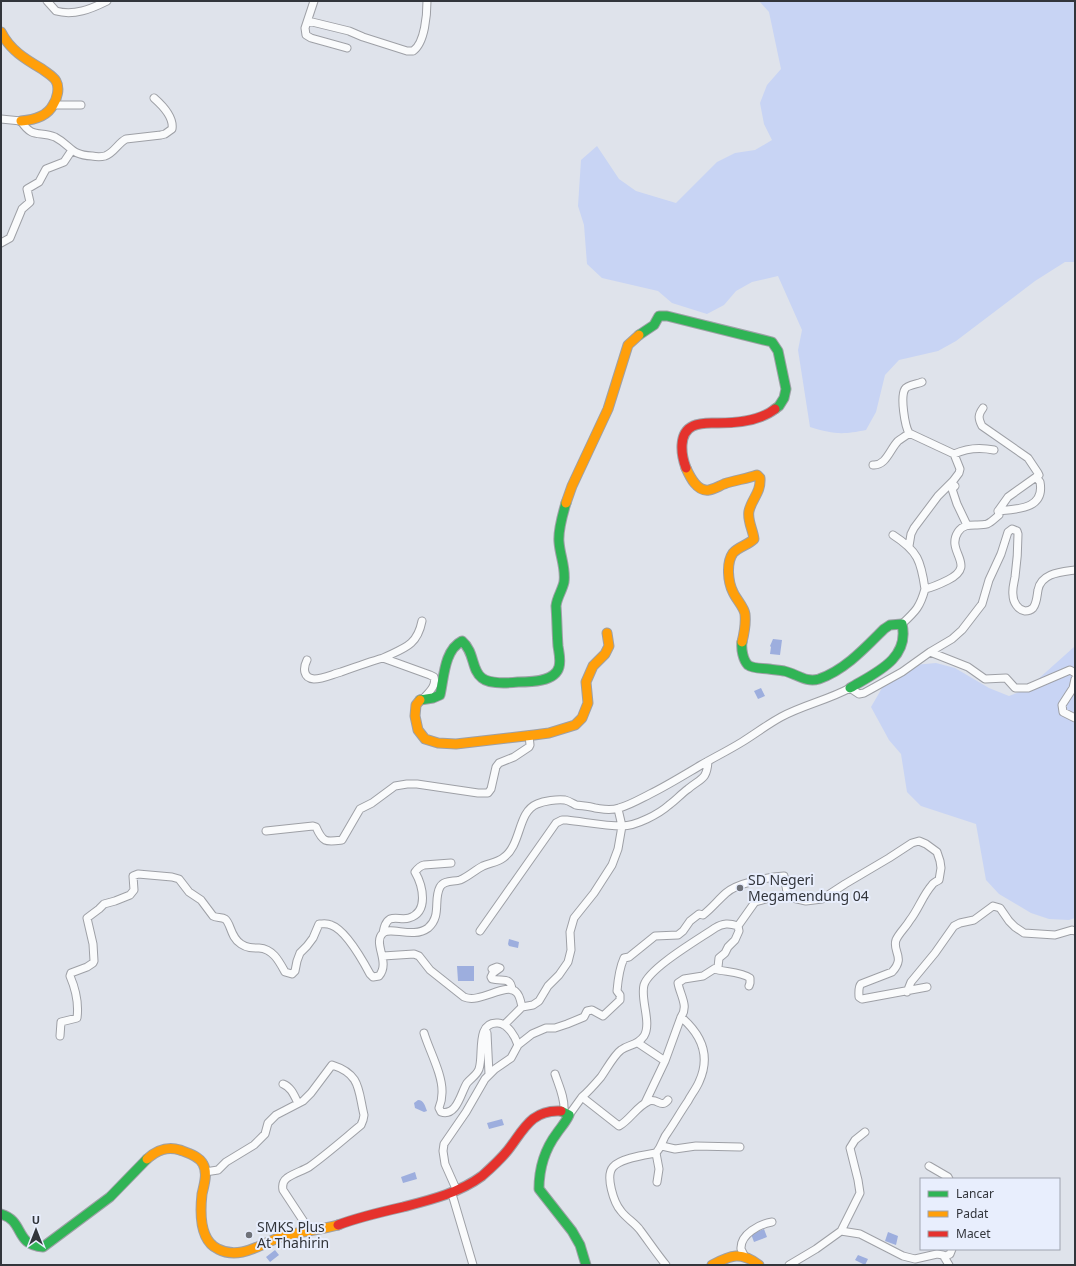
<svg xmlns="http://www.w3.org/2000/svg" width="1076" height="1266" font-family="'Noto Sans',sans-serif">
<style>
.green{fill:#c8d4f4}
.water{fill:#9daede}
.lines{fill:none;stroke-linecap:round;stroke-linejoin:round}
.street-casing{stroke:#9ea0a6;stroke-width:9}
.fast-casing{stroke:#9ea0a6;stroke-width:11}
.slow-casing{stroke:#9ea0a6;stroke-width:11}
.jam-casing{stroke:#9ea0a6;stroke-width:11}
.street{stroke:#fafbfc;stroke-width:7}
.fast{stroke:#30b455;stroke-width:9}
.slow{stroke:#ff9f0a;stroke-width:9}
.jam{stroke:#e5322d;stroke-width:9}
.poi-dot{fill:#6f7279;stroke:#e8eefd;stroke-width:1.5}
.labels{text-anchor:middle;stroke-width:4;stroke-linejoin:round;paint-order:stroke}
.poi-label{font-size:14px;fill:#32353b;stroke:#e8eefd;text-anchor:start}
</style>
<rect width="100%" height="100%" fill="#dfe3eb"/>
<path class="green" d="M759 1H1075V262H1065L1035 281 956 341 938 351 899 360 885 375 876 412 866 430C842 435 833 434 810 427L798 350 802 330 778 276 752 282 736 291 724 305 707 314 672 303 658 291 602 278 587 264 584 225 578 206 581 160 597 146 619 179 636 191 676 203 717 162 735 153 755 150 772 140 764 124 760 103 767 85 781 69 769 12Z
M1075 645V918L1069 920 1049 919 1031 913 999 894 986 880 976 824 921 806 907 792 901 754 889 740 871 707 882 688 914 665 936 663 955 668 989 688 1009 696 1027 689 1074 647Z"/>
<path class="water" d="M773 639 782 640 780 655 770 654 771 647 770 646Z
M761 688 765 696 758 699 754 691Z
M509 939 519 942 518 948 509 946 508 944Z
M457 966H474V981H458Z
M418 1100C424 1100 425 1106 427 1111L424 1112 415 1108 414 1103Z
M502 1119 504 1125 489 1129 487 1123Z
M415 1172 417 1179 403 1183 401 1177Z
M764 1229 767 1237 754 1242 751 1234Z
M888 1232 898 1236 896 1245 885 1241Z
M275 1250 279 1255 270 1262 266 1257Z
M858 1255 868 1259 865 1265 855 1260Z"/>
<g class="lines">
<defs>
<path id="street" d="M47 1 56 11C74 16 91 9 107 1
M314 1 305 28 306 35 311 38 347 48
M308 21 349 31 363 37 407 51H413C425 43 427 14 427 1
M53 105H81
M1 119 21 121C33 140 40 130 55 137 72 146 70 155 92 156 97 157 101 157 105 156 114 153 118 143 126 139L161 135 165 134 172 129C174 117 162 105 154 98
M1 243 10 238 22 209 30 202 27 189 39 182 46 169 64 162 72 150
M954 454C967 448 980 447 994 450
M873 465C886 466 890 449 898 441 902 438 906 436 909 433
M955 486 952 489 957 504 967 525
M998 511 1008 497 1036 477
M893 535C918 551 921 561 925 589
M909 546 911 534 914 528 938 496 953 481 959 473 960 469 954 454 909 433C905 426 900 397 905 389 907 385 918 384 922 382
M422 621C417 646 404 648 383 658L430 675 434 677C437 686 428 693 423 699
M902 624C916 611 920 607 925 589 934 587 940 584 948 580 978 565 945 552 958 532 965 521 977 527 987 524 992 522 995 518 999 515L998 511C1018 509 1045 509 1040 482L1036 477 1039 475 1038 473 1028 458 982 426C978 418 978 415 983 408
M930 652 968 667 985 679 1006 678 1015 688H1028L1070 670 1075 673
M307 660C303 668 303 678 314 679 323 679 333 674 341 672 355 667 369 662 383 658
M1075 679 1073 688 1062 705 1063 712 1075 718
M266 831 313 826 316 827C323 843 326 842 342 840L360 809 372 803 395 786 407 784H417L478 793H488L491 789 496 767 499 763 514 757 529 747 530 745 529 735
M480 931 556 823 562 820H567C585 822 604 826 622 826 636 826 659 814 669 805 676 800 681 794 688 789 701 778 707 780 708 761
M383 933C384 928 385 922 390 919 396 917 403 920 409 918 429 912 423 886 415 872 418 868 420 866 424 865L451 863
M383 956 414 954 419 956 430 970 464 997C480 1004 506 982 516 992 520 995 521 1003 522 1007L504 1025
M492 969 497 967 500 968 493 973 491 977 492 979C502 982 511 976 512 990
M714 969 718 967 719 958 725 953 728 947 735 940 739 931 738 926 755 902 773 897H788L806 901 822 899 845 884 889 858 912 843 919 841 926 844 937 852 940 861 941 868 939 880C937 881 933 883 932 885 923 895 918 910 910 920 906 927 899 933 896 940 892 952 906 957 892 972L861 984C858 987 859 993 859 997L862 999 927 987
M907 992 911 982 935 953 954 926 960 923 974 920 993 906 1000 908 1009 921 1015 927 1024 933 1055 935 1072 930 1075 931
M522 1007 533 1005 539 1001 548 986 559 975 568 962 571 950 570 932 574 918 594 893 612 865 618 849 622 826 618 809
M424 1033C429 1050 443 1075 442 1093 442 1098 441 1103 439 1108L441 1112C457 1117 461 1092 467 1083 471 1078 477 1075 479 1069 484 1056 475 1021 498 1023 508 1024 515 1036 518 1045L511 1058 495 1069 485 1079 466 1112 444 1144 443 1151 445 1164 457 1191
M487 1033 489 1074
M60 1036 61 1022 77 1018C79 1003 76 990 70 976L71 973 87 967 93 963 94 961 93 944 87 918 99 909 104 904 115 901 130 895 134 890 133 876 138 874 172 877 179 879 189 892 201 900 213 916C216 918 222 917 225 919 231 923 230 937 241 944 247 948 252 948 259 948 273 949 279 961 285 972L292 974 295 971 297 961 300 953 307 946 313 938 319 924C323 924 327 923 331 925 346 930 363 961 370 974L373 977 379 976C391 962 372 943 383 933 391 926 413 939 428 928 442 916 433 900 440 887 444 880 453 882 460 880 468 877 475 870 483 866 490 863 498 862 503 858 522 845 517 812 537 804 544 801 557 799 565 800 569 801 572 803 576 805 582 806 589 806 595 808 603 809 610 811 619 808 630 805 640 799 650 794 668 785 684 775 701 765 715 757 729 750 742 742 755 734 768 724 781 717 803 705 828 700 850 688L859 694 864 693 902 672 930 652 952 639 962 630 982 604 989 580 1001 554 1008 532 1012 529 1017 531 1018 534C1018 549 1017 563 1015 577 1014 583 1012 589 1013 595 1013 602 1018 610 1025 611 1028 611 1031 610 1033 608 1037 603 1037 595 1038 590 1041 573 1061 572 1075 570
M638 1043 665 1061
M518 1045 532 1034 546 1028H555L567 1024 584 1017 587 1011 592 1010 603 1016 620 1000V995L617 991C618 979 619 969 624 958L629 957 655 936 678 935 683 931 690 921 699 914 703 915C712 908 718 900 726 893 737 883 769 877 784 876L788 897
M555 1074C559 1086 565 1098 564 1111
M283 1084C291 1087 294 1095 298 1103
M582 1097C589 1091 595 1084 601 1077 606 1070 614 1055 621 1050 629 1044 637 1046 644 1036 652 1023 640 999 644 985 649 968 699 939 715 928 723 923 729 923 738 926
M645 1103 665 1061 681 1017C689 1006 680 995 678 983L684 979 703 976 714 969C725 972 742 972 750 978V983L749 986
M569 1115 582 1097 619 1126C630 1120 637 1106 649 1101 658 1098 661 1109 668 1100
M662 1146 675 1149 696 1146 740 1147
M656 1153C645 1155 621 1158 613 1167 605 1176 614 1203 621 1211 626 1218 635 1223 640 1230 649 1242 657 1254 666 1265
M929 1166 948 1177 949 1179
M205 1172 218 1170 226 1162 254 1145 265 1134 268 1123 276 1115 303 1101 311 1093 332 1065C361 1074 358 1090 364 1115L363 1120 361 1125C344 1139 327 1154 309 1167 302 1171 294 1173 287 1178 283 1181 282 1185 283 1190L310 1231
M657 1182 659 1169 656 1153C663 1145 662 1139 668 1132 675 1122 681 1111 688 1101 691 1095 696 1089 699 1082 711 1056 702 1035 681 1017
M452 1194 473 1265
M841 1231 860 1193 858 1180 850 1148 855 1140 865 1132
M744 1255C743 1253 742 1251 741 1249 740 1234 760 1224 772 1222
M944 1257 950 1254 952 1249
M789 1265 816 1249 841 1231 860 1234 903 1256 915 1259 937 1254 943 1255 949 1265"/>
<path id="fast" d="M639 335 654 325 659 316H667L772 342 778 351 786 389 784 398 779 406 775 409
M742 642C741 649 743 660 748 665 753 669 763 668 769 669 774 670 779 670 784 671 797 674 806 683 819 679 845 670 865 648 884 629L890 625 902 624C910 659 875 673 850 688
M420 700 433 698 440 695C444 678 444 650 462 641 475 652 471 670 482 678 489 684 509 683 518 682 530 682 555 682 559 667 561 660 559 653 558 646 557 633 557 619 556 606 557 597 562 591 564 582 566 568 560 556 559 542 558 531 563 513 566 503
M561 1111 569 1115C566 1122 561 1127 557 1133 545 1149 539 1169 539 1189L572 1231 580 1245 586 1265
M1 1214C25 1221 14 1245 43 1247L110 1197 147 1159"/>
<path id="slow" d="M1 32C10 50 25 59 42 69 47 73 53 76 56 81 60 88 57 99 53 105 47 117 33 120 21 121
M686 468C690 477 697 492 709 490 715 489 719 486 724 484 735 480 746 479 757 475L760 478C761 493 752 498 749 511 747 520 753 530 754 539 748 545 738 547 733 553 726 563 728 582 733 592 736 599 744 607 745 614 746 623 744 634 742 642
M566 503 572 486 608 409 628 345 639 335
M420 700 416 705 415 716 418 730 425 739 438 743 456 744 534 735 549 733 575 725 582 718 588 703 586 682 593 666 605 654 609 646 607 633
M147 1159C157 1150 167 1146 180 1150 188 1153 199 1156 203 1164 208 1173 204 1185 202 1194 200 1212 199 1240 218 1249 241 1261 263 1242 284 1236 302 1231 320 1230 338 1225
M712 1265C731 1255 741 1251 759 1265"/>
<path id="jam" d="M686 468C681 455 678 433 693 426 701 422 710 423 718 423 737 423 760 421 775 409
M338 1225C359 1217 381 1212 403 1207 430 1200 459 1193 482 1176 491 1168 500 1160 508 1150 523 1131 531 1109 561 1111"/>
</defs>
<use href="#street" class="street-casing"/>
<use href="#fast" class="fast-casing"/>
<use href="#slow" class="slow-casing"/>
<use href="#jam" class="jam-casing"/>
<use href="#street" class="street"/>
<use href="#fast" class="fast"/>
<use href="#slow" class="slow"/>
<use href="#jam" class="jam"/>
</g>
<g class="poi-dot">
<circle cx="740" cy="888" r="4"/>
<circle cx="249" cy="1235" r="4"/>
</g>
<g class="labels">
<g class="poi-label">
<text x="748" y="885">SD Negeri<tspan x="748" dy="16">Megamendung 04</tspan></text>
<text x="257" y="1232">SMKS Plus<tspan x="257" dy="16">At Thahirin</tspan></text>
</g>
</g>
<rect width="1076" height="1266" fill="none" stroke="#32353b" stroke-width="4"/>
<rect x="920" y="1178" width="140" height="72" fill="#e8eefd" stroke="#9fa4af"/>
<rect x="928" y="1191" width="20" height="6" fill="#30b455" stroke="#9fa4af"/>
<text x="956" y="1198" font-size="12" fill="#32353b">Lancar</text>
<rect x="928" y="1211" width="20" height="6" fill="#ff9f0a" stroke="#9fa4af"/>
<text x="956" y="1218" font-size="12" fill="#32353b">Padat</text>
<rect x="928" y="1231" width="20" height="6" fill="#e5322d" stroke="#9fa4af"/>
<text x="956" y="1238" font-size="12" fill="#32353b">Macet</text>
<g transform="translate(36 1230)" stroke="#e8eefd" stroke-width="3" paint-order="stroke">
<path d="M0-3L7 15L0 10L-7 15Z" fill="#32353b"/>
<text y="-6" font-size="11" font-weight="bold" text-anchor="middle" fill="#32353b">U</text>
</g>
</svg>
